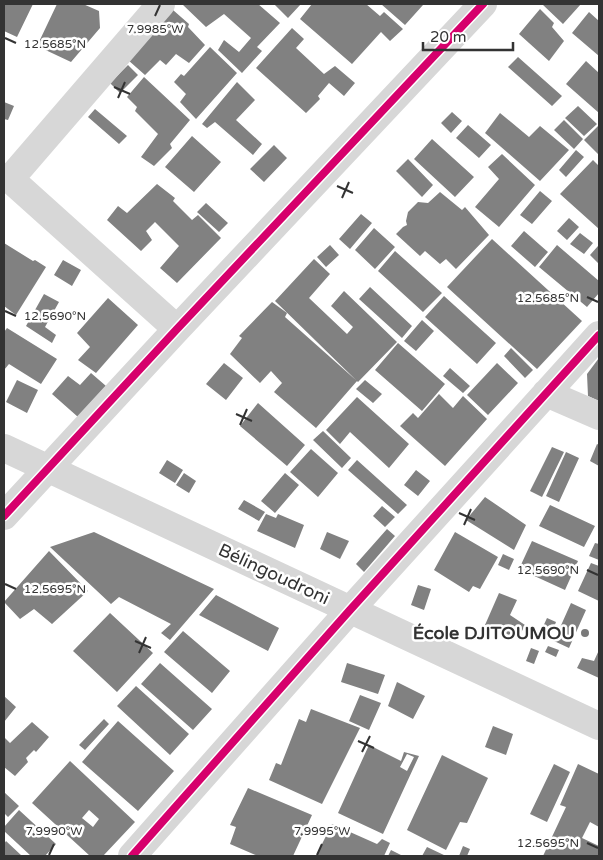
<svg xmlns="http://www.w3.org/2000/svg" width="603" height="860" font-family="'Varela Round',sans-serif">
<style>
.building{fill:#818181;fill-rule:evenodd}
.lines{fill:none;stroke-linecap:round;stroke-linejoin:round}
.minor{stroke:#d7d7d7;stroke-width:28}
.cycleway-casing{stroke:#fff;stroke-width:11}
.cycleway{stroke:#d6006c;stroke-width:8}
.ticks{fill:none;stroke:#333;stroke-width:2}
.poi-dot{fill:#7a7a7a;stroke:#fff;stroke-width:2}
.labels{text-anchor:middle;stroke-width:5;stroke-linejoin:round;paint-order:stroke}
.street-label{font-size:18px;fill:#333;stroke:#fff}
.poi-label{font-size:18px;font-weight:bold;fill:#333;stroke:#fff;text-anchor:end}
.ticks-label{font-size:12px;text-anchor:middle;fill:#333;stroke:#fff;stroke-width:5;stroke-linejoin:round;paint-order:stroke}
</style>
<rect width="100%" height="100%" fill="#fff"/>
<path class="building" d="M4 4H33L17 37 4 31Z
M57 4H83L99 11 100 28 71 62 37 46Z
M182 4H258L280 23 257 47 262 51 242 73 218 50 224 40 239 52 251 38 224 14 206 27Z
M274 4H301L288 18Z
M312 4H366L380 16 384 12 403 29 390 41 381 32 352 64 300 19Z
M381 4H422L423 5 405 25Z
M542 4H581L563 24Z
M540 9 554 23 552 27 564 41 549 61 519 34Z
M173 10 189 24 188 27 205 45 189 63 176 54 166 65 160 60 145 75 128 60Z
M589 12 599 21V56L572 33Z
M292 28 304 39 296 48 324 74 335 66 355 83 344 96 329 83 318 96 320 99 306 113 256 68Z
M210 47 237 73 196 119 180 102 186 94 174 82 181 74 184 76Z
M518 57 562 96 552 106 508 67Z
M586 61 599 73V113L566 84Z
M128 65 138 75 120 93 110 83Z
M144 77 190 120 170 144 172 148 154 166 141 157 158 134 135 111 137 107 127 97Z
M237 82 255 100 236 120 262 144 253 155 215 122 207 128 202 124Z
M4 102 14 106 8 120 4 119Z
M578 106 597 124 584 136 565 118Z
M95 109 127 136 119 144 88 117Z
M452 112 462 121 451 133 441 123Z
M500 113 529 137 540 126 569 150 540 181 485 133Z
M564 120 583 139 574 149 554 130Z
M468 125 491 145 479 158 456 138Z
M599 125V155L584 140Z
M192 136 221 162 194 192 165 167Z
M432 139 474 177 455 197 414 159Z
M274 145 287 158 264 182 250 169Z
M576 150 584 157 566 177 559 170Z
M502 154 535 185 499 227 475 207 499 179 488 167Z
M408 159 433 185 422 197 396 171Z
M593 160 599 166V229L560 194Z
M157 184 175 198 173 201 192 220 198 215 221 238 177 283 160 268 179 246 155 222 146 231 152 240 141 251 107 220 118 206 127 213Z
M540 191 552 201 532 224 520 215Z
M440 192 462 210 465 207 489 235 456 269 446 259 440 264 425 251 420 256 396 234 403 227 407 225 406 221 408 212 418 202 428 203Z
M206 203 228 223 219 232 197 212Z
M361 214 372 223 350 249 339 239Z
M569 218 579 227 567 240 557 231Z
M374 228 395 247 375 269 355 250Z
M524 231 548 252 535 267 511 246Z
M580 233 593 243 584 254 570 244Z
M492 239 582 321 537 369 447 287Z
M4 243 33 261 35 260 46 267 16 315 4 306Z
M330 245 339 255 326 267 317 257Z
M557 245 599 281V293L587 307 539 267Z
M598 246 599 247V264L590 255Z
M395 251 442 293 423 312 378 271Z
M314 259 330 274 309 298 347 334 353 327 331 306 344 291 397 342 358 382 275 301Z
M63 260 81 270 72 286 54 275Z
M370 287 412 326 402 338 359 299Z
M44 294 59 302 45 327 56 335 52 343 26 326Z
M444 296 496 343 477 364 425 317Z
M108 298 138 325 96 373 78 360 90 347 77 333Z
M272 302 287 313 285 317 357 381 316 428 274 392 282 383 271 371 260 383 230 354 242 338 239 336Z
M422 320 434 331 416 351 404 341Z
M7 328 57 359 41 384 9 364 4 370V332Z
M398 343 445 384 422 411 375 370Z
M511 348 533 370 525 378 504 356Z
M599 358V401L588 396 587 374Z
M224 363 243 378 226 400 206 384Z
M497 363 518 383 488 415 467 395Z
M450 368 470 386 463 393 443 376Z
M91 373 106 386 78 417 52 394 68 376 80 385Z
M17 380 38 390 27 413 6 402Z
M365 380 382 394 373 403 356 389Z
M439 394 453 408 463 396 487 419 445 466 400 426 413 413 418 418Z
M357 397 409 444 389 468 350 432 340 444 326 430Z
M258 403 305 445 287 466 240 426Z
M323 431 351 458 342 468 313 440Z
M597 444 599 445V466L590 461Z
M552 447 564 452 542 497 530 491Z
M311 449 338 473 318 497 290 472Z
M566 452 579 458 559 502 546 496Z
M167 460 183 470 175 483 159 473Z
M357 460 407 505 398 514 348 470Z
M416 470 430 481 418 496 404 485Z
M184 473 196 481 189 493 176 485Z
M285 473 299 485 275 513 261 501Z
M485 497 526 525 514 550 466 520Z
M244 500 265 512 259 521 238 509Z
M550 505 595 526 584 547 539 526Z
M382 506 395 517 385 527 373 516Z
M266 514 276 518 278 514 304 525 295 548 257 531Z
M387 529 395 536 364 572 356 564Z
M94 532 214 589 170 640 161 633 171 624 119 597 111 604 50 547Z
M327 532 349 541 340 559 320 549Z
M455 532 498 557 480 589 473 586 469 592 434 570Z
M532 541 578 561 565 590 519 569Z
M595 543 599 544V560L589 556Z
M49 551 88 591 52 624 34 609 20 619 4 602Z
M503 554 514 559 509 570 498 565Z
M591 563 599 566V601L578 591Z
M418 585 431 589 424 610 411 605Z
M499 593 517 600 510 615 525 625 518 639 485 625Z
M216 595 279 628 268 651 199 615Z
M571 603 586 610 569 648 554 641Z
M110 613 153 653 117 692 73 651Z
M547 618 556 622 551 635 541 631Z
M183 631 230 671 212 693 164 652Z
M548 646 559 650 556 657 545 652Z
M531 648 539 651 534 664 526 661Z
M599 650V678L577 668 582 658 594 661Z
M160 663 212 709 193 730 141 684Z
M347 663 385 675 378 694 341 682Z
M397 682 425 696 413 719 388 706Z
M136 686 189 734 170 755 117 706Z
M360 695 381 703 369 730 349 721Z
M4 696 16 707 4 722Z
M311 709 360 728 322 804 269 780 276 763 281 765 299 719 306 722Z
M104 719 109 724 85 750 79 745Z
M118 721 174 771 138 811 82 762Z
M32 722 49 737 36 752 34 750 26 758 28 762 15 776 4 767V737L10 743Z
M493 726 513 734 506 755 485 747Z
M369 745 401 761 404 752 419 756 383 834 338 813ZM407 754 414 757 407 771 400 767Z
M442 755 488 778 467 823 460 822 446 850 407 830Z
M70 761 135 822 103 856H90L32 803ZM89 810 99 819 93 827 82 818Z
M554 764 570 772 547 822 530 814Z
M578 764 599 774V827L590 822 582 838 599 846V856H543L566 807 560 805Z
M248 788 312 815 293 856H258L230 844 236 827 230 825Z
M4 792 19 806 8 817 4 813Z
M19 810 56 844 45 856H31L4 831V827Z
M332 824 377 844 382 839 390 843 384 856H316Z
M6 841 22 856H4V844Z
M463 846 470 849 467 856H459Z
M427 847 446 856H422Z
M391 850 403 856H388Z"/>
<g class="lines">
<path class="minor" d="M4 177 10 179 177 329
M10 179 161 4
M546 393 599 416
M4 448 599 726
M4 516 177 329 483 4
M132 856 350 610 599 335"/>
<defs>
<path id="cycleway" d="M4 516 177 329 483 4
M132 856 350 610 599 335"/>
</defs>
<use href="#cycleway" class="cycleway-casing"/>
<use href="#cycleway" class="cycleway"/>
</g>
<path class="ticks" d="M155 16 160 5M5 38 16 43M114 87 130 94M118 98 125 82M337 186 353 193M342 198 349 182M587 297 598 302M5 311 16 316M236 414 252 421M240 425 247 409M459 513 475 520M464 525 471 509M587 570 598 575M5 584 16 589M135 641 151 648M139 653 146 637M358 741 374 748M362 752 370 736M587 843 598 848M49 855 54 844M317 855 322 844"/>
<circle class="poi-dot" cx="585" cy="633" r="5"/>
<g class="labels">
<g class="street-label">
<text transform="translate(274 574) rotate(25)" y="6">Bélingoudroni</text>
</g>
<g class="poi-label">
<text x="575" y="639">École DJITOUMOU</text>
</g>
</g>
<g class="ticks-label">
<text x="155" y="33">7.9985°W</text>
<text x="55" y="48">12.5685°N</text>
<text x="548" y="302">12.5685°N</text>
<text x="55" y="320">12.5690°N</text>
<text x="548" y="574">12.5690°N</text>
<text x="55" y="593">12.5695°N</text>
<text x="54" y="835">7.9990°W</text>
<text x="322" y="835">7.9995°W</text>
<text x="548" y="847">12.5695°N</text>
</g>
<rect width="603" height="860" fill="none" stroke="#333333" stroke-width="10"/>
<path d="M423 42v8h90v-8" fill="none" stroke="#333333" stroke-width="2.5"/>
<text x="430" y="42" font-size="15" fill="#333333" stroke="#ffffff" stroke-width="4" paint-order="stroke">20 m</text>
</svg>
